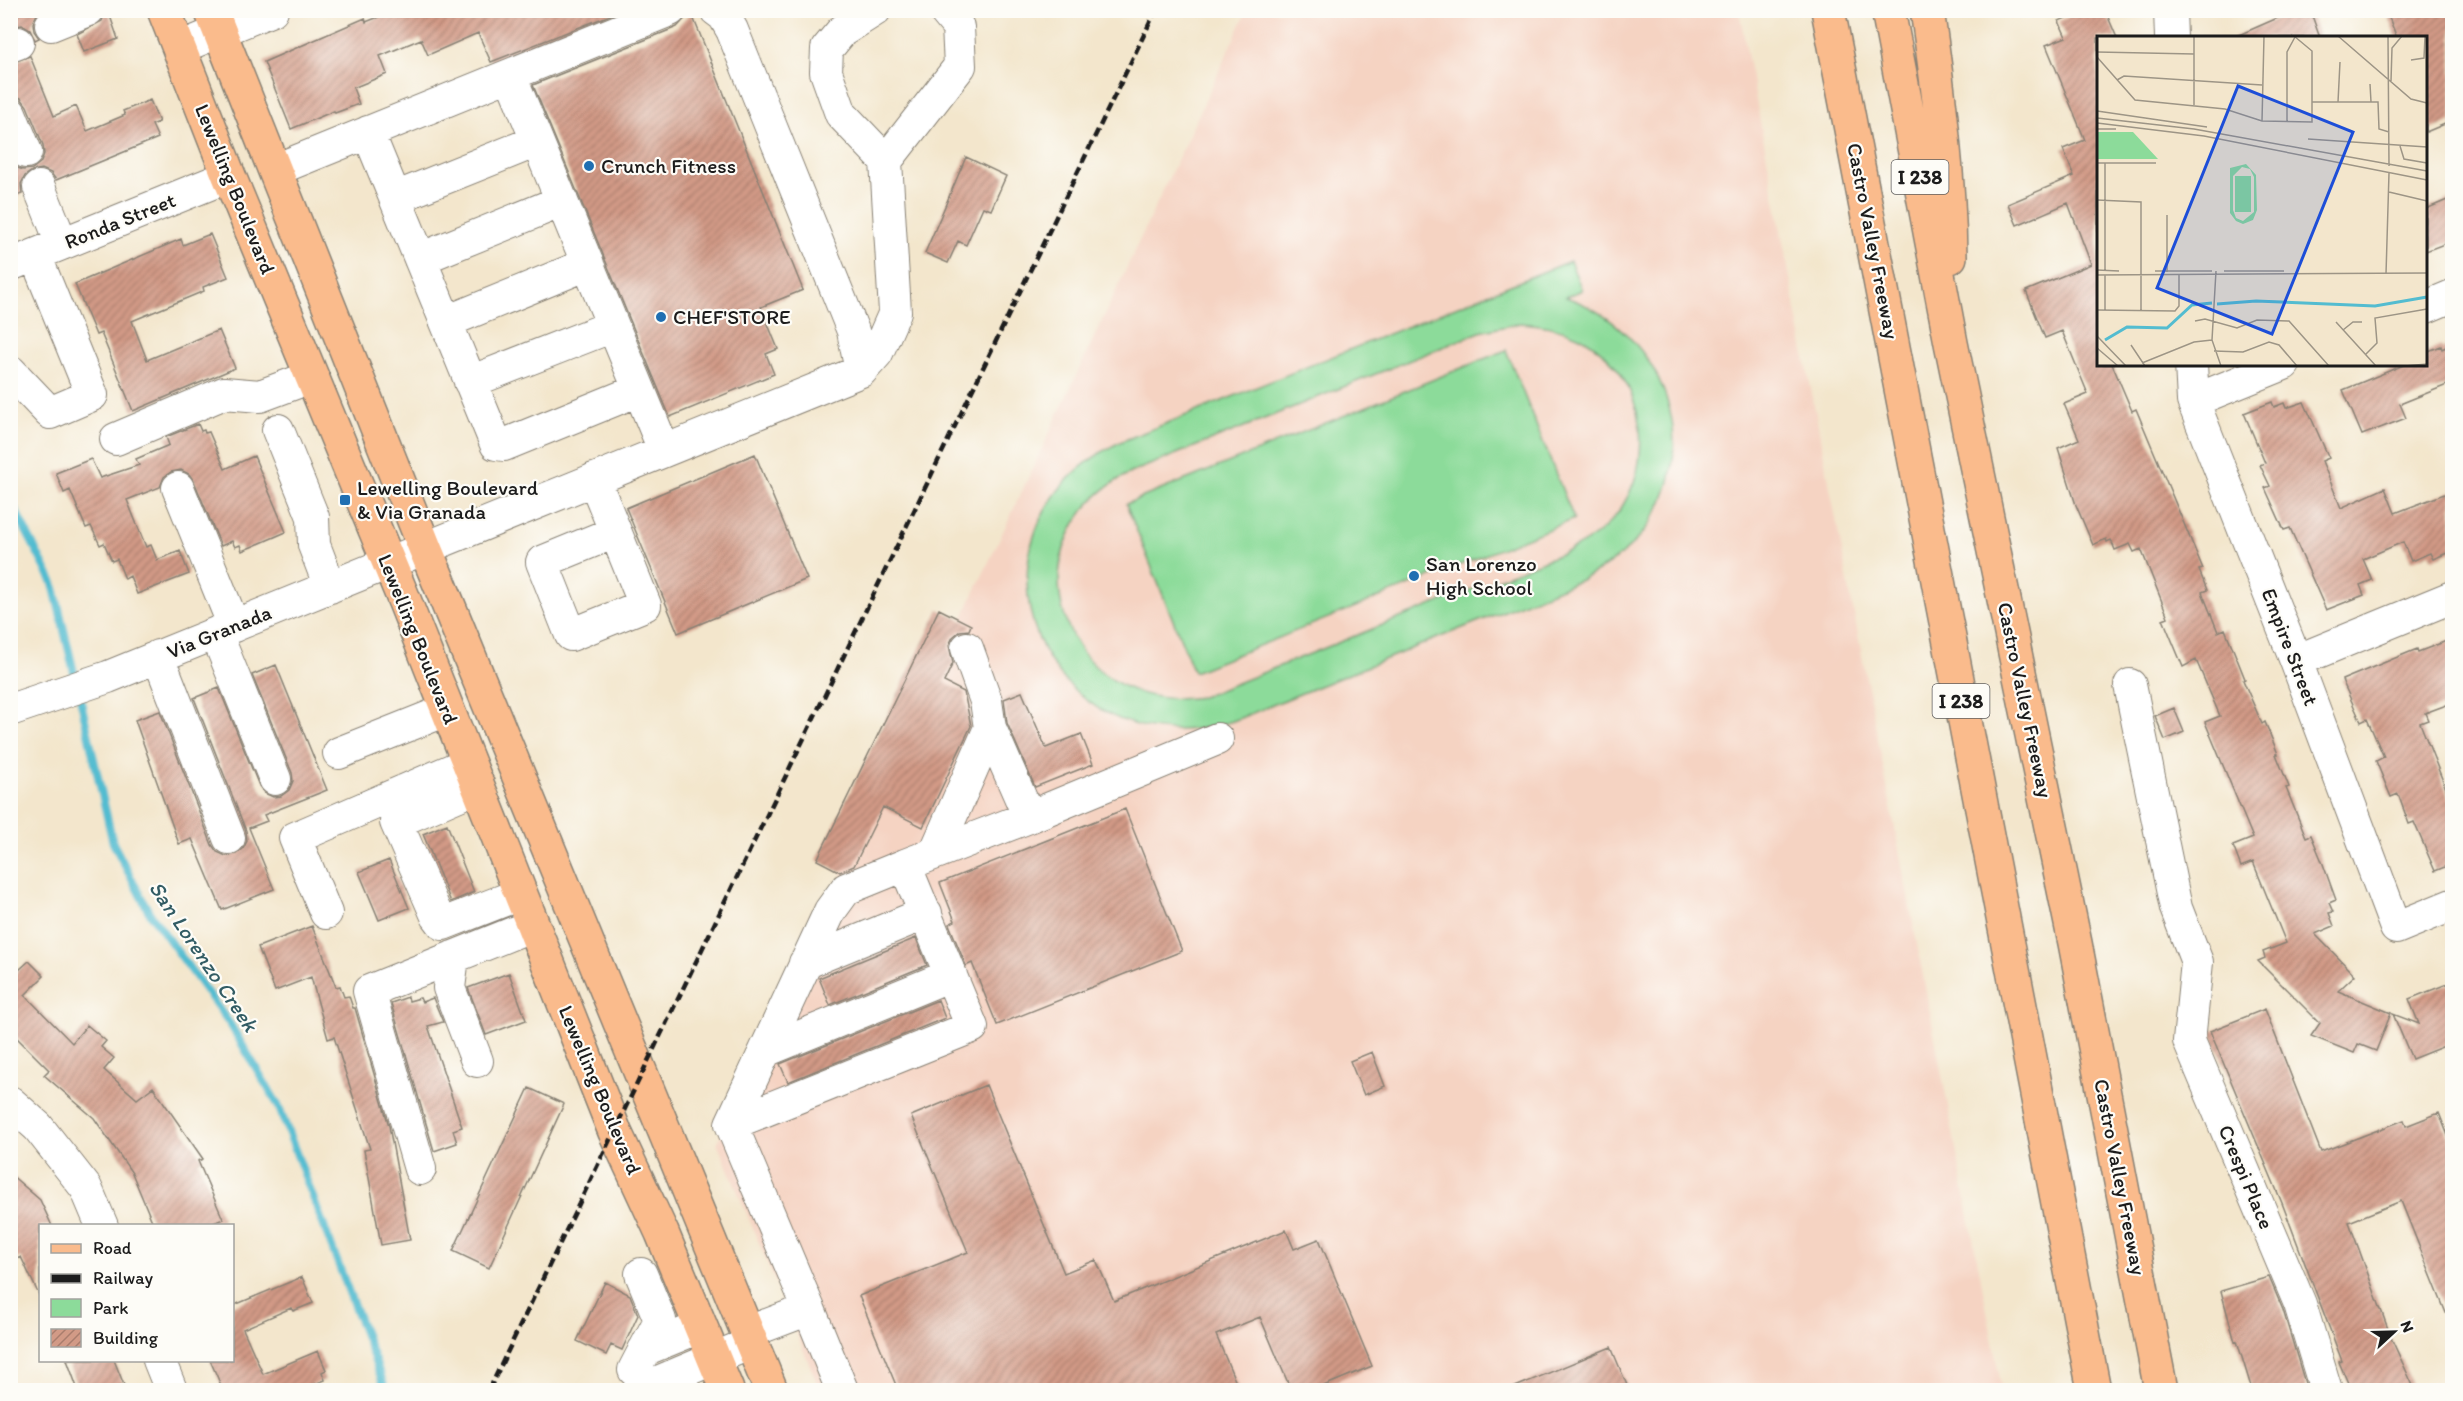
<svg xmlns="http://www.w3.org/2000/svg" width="2463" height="1401" font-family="Itim,sans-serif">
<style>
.built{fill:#f5d3c2}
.green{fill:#8cdb9a;stroke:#547c5b;stroke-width:1.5;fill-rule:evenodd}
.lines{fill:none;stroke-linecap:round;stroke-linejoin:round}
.stream{stroke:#53bcd0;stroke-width:8}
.building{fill:url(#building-hatch)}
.minor-casing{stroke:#888174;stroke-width:34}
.major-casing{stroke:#888174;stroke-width:36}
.highway-casing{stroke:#888174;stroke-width:36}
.minor{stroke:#fff;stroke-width:32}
.major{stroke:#fabb8c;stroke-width:33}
.highway{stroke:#fabb8c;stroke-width:33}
.rail{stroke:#1c1c1c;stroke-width:4.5;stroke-dasharray:9 4.5;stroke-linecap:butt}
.poi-dot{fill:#1f6fb2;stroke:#fdfcf7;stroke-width:2}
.labels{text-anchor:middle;stroke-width:4.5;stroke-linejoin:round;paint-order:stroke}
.shield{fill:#fdfcf7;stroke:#605f5e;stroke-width:1.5}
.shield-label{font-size:20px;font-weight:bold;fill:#1c1c1c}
.poi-label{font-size:21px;fill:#1c1c1c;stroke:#fdfcf7;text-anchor:start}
.street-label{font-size:21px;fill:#1c1c1c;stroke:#fdfcf7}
.water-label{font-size:22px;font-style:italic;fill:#325c64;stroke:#fdfcf7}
.inset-river{fill:none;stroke:#53bcd0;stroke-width:3}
.inset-road{fill:none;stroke:#9d9586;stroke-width:1.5}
.view{fill:#1d4ed8;fill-opacity:0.15;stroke:#1d4ed8;stroke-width:3}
.inset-edge{fill:none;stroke:#1c1c1c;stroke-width:3}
</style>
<defs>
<pattern id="building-hatch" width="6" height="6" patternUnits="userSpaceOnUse" patternTransform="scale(1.5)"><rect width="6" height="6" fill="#d29a86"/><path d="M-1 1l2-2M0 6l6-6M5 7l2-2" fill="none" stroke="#aa7d6d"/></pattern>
</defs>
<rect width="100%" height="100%" fill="#fdfcf7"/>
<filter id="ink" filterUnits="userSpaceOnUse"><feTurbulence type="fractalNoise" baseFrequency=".0167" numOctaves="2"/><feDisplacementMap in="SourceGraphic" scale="12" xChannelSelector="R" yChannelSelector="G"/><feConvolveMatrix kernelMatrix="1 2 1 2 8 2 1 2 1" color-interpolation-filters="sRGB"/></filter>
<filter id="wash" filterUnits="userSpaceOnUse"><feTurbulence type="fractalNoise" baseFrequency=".008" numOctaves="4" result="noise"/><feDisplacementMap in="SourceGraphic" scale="24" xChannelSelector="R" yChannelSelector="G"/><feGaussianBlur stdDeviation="1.35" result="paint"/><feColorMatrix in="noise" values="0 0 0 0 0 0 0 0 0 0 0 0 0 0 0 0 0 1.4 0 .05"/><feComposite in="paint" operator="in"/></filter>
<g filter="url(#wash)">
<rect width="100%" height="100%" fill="#f3e6cc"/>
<path class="built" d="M1247 11H1739L2002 1390H820L717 1142Z"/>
<path class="green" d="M1570 261 1582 290 1566 297C1664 331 1709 450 1642 534 1625 555 1604 568 1581 580L1233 721C1042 780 942 530 1120 442ZM1520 323C1540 324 1559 327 1578 336 1650 372 1662 476 1603 529 1593 538 1581 545 1568 551L1202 697C1059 718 1002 536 1132 472L1480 332Z
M1506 350 1574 519 1194 672 1126 504Z"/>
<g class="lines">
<path class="stream" d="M10 500 53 583 76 681
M79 693 113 843 149 912 230 1024 278 1105 386 1390"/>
</g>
<g id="blocks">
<path class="building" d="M10 10H41L37 14 33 23 34 31 39 38 35 40 30 30 22 25 10 27Z
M106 10H108L118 39 84 52 77 34 102 21Z
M396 10H618V12L491 62 478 33 428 55 421 39 380 56 387 74 353 88 359 104 335 113 334 111 291 129 264 62 365 18 366 22Z
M2083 10H2105L2117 38H2098V364H2112L2132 411 2136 409 2203 569 2199 570 2207 590 2202 592 2218 632 2225 629 2245 679 2243 680 2262 724 2265 722 2278 754H2276L2289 787 2286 788 2306 837 2311 835 2323 864 2336 900 2329 903 2333 912 2329 913 2334 926 2315 934 2355 975 2338 991 2391 1013 2376 1051 2358 1044 2354 1053 2311 1036 2320 1023 2258 961 2265 958 2263 952 2286 943 2253 862 2241 867 2233 846 2253 838 2205 722 2220 716 2196 660 2183 667 2163 619 2168 617 2141 549 2134 552 2130 544 2115 550 2111 540 2107 542 2106 539 2093 545 2076 505 2058 448 2079 439 2064 404 2088 394 2062 331 2045 338 2026 291 2091 264 2068 203 2017 225 2008 204 2074 176 2063 149 2085 140 2046 45 2066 37 2059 21Z
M2296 10H2310L2320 38H2232Z
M2386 10H2452V121L2426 132V38H2397Z
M691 12 803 290 761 307 778 349 766 354 774 374 670 417 533 85 677 27Z
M30 56 54 116 76 106 87 131 125 115 123 111 150 100 159 122 152 125 158 138 56 180 51 173 42 169 32 171 25 176 21 184 22 194 10 198V160L15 167 23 170 32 169 41 162 44 154 43 145 27 106 21 98 10 95V63Z
M966 157 1006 176 991 210 983 207 966 245 958 241 948 263 925 253Z
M2452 198V241L2426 251V209Z
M210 234 228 277 203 287 204 291 132 321 147 360 219 330 235 368 133 411 101 333 96 335 75 284 181 239 183 245Z
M2452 344V383L2400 404 2406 418 2362 435 2343 390 2406 364H2426V352L2441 346 2442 349Z
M2272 402 2274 407 2284 403 2286 408 2304 402 2329 458 2322 461 2341 508 2385 488 2395 513 2452 491V551L2433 559 2430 553 2411 561 2403 542 2363 559 2372 580 2360 585 2364 595 2326 610 2290 528 2284 530 2265 488 2270 486 2260 465 2265 463 2244 413Z
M198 424 201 431 204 430 205 433 209 432 225 469 254 456 286 532 242 551 240 545 235 547 232 541 221 546 194 481 189 474 181 470 171 472 164 477 160 487 127 500 146 547 151 545 157 560 180 551 189 574 137 594 130 576 125 579 117 559 112 561 104 543 100 545 91 526 86 528 70 490 64 493 56 473 91 459 100 478 139 465 136 459 169 445 166 437Z
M755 454 807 579 678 633 626 508Z
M939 609 971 625 969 630 960 631 953 637 949 645 953 663 944 682 964 692 971 726 923 827 883 807 854 866 840 872 817 860Z
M2449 640 2452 651V703L2425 713 2428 720 2420 723 2452 804V864L2435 871 2414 822 2409 824 2398 794 2391 797 2376 761 2384 757 2367 719 2361 722 2342 680 2417 649 2418 652Z
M276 665 327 790 264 815 267 821 249 828 274 889 222 910 192 839 179 844 135 720 160 711 212 845 217 852 226 856 236 854 243 849 247 841 246 831 194 698 219 688 259 786 264 793 273 797 281 796 289 790 293 781 292 773 252 675Z
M1022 692 1046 748 1081 734 1093 764 1035 787 1007 723 1004 699Z
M2174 708 2184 732 2165 740 2155 716Z
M1125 809 1182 951 997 1025 972 963 966 966 949 924 955 921 940 883Z
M447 824 474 892 451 902 423 834Z
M389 860 409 908 379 920 359 872Z
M312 926 336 987 340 986 344 997 349 996 353 1008H355L389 1126 410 1240 381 1245 364 1150 370 1149 334 1037 328 1039 311 977 275 991 258 947Z
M916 938 927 965 830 1005 819 978Z
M29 961 44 976 25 995 72 1043 87 1025 106 1041 101 1047 114 1058 104 1070 137 1099 153 1087 203 1159 198 1161 223 1219 207 1226H154L132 1173 94 1118 44 1075 49 1070 10 1031V978Z
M509 973 526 1020 486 1035 468 988Z
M2452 982V1043L2412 1059 2393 1014 2419 1024 2409 999Z
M408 997 409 1001 420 998 422 1002 433 998 443 1022 428 1026 462 1127 453 1130 457 1143 434 1151 391 1003Z
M938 1000 945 1018 788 1082 780 1064Z
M2265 1009 2321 1152 2404 1120 2406 1126 2439 1113 2452 1146V1328L2401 1201 2349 1222 2392 1340 2415 1390H2351L2339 1362 2342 1361 2282 1203 2210 1031Z
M1372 1052 1385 1086 1364 1095 1350 1061Z
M986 1085 1064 1273 1096 1260 1114 1301 1286 1230 1294 1249 1319 1239 1372 1366 1314 1390H1291L1260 1317 1216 1335 1239 1390H898L859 1296 968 1252 911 1116Z
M529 1088 564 1104 489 1268 453 1251Z
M10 1174 40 1200 52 1226H40V1297L21 1257 10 1262Z
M302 1277 313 1303 293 1311 291 1308 243 1329 263 1374 318 1351 326 1370 322 1372 325 1380 299 1390H223L210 1360H232V1306Z
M2269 1277 2283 1310 2307 1390H2252L2237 1341 2235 1342 2221 1291Z
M605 1282 630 1295 638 1315 622 1350 611 1345 606 1355 577 1341Z
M1611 1347 1629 1390H1508Z
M67 1360H114L126 1390H78Z"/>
</g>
</g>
<g filter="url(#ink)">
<use href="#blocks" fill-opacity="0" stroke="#888174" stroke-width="1.5"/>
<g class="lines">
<defs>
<path id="minor" d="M2170 10 2171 38
M51 25 88 10
M10 46 18 43
M179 48 272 10
M510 75 664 450
M10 113 26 152
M368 132 496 444 504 445 639 390
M886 161 960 66 958 27 944 10
M275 170 670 10
M39 187 62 244
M395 198 537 141
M420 259 562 201
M10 265 229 176
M2426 307 2452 296
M446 322 588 264
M2191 364 2193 401 2296 661 2396 928 2452 905
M10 371 50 413 92 395 35 255
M861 371 877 353 895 312 886 161 841 114 826 72 827 49 842 31 875 10
M470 382 613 326
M2193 401 2284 364
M278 430 313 517 314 545 330 587
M116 439 224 393 260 396 311 377
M594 479 645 605 571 635 542 562 615 532
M178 488 234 626
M216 633 275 779
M158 656 229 838
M2296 661 2452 597
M2130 685 2176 908 2197 962 2189 1041 2300 1304 2326 1390
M10 710 108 677 861 371 853 331 732 30 724 16 716 10
M339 753 447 710
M477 787 396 822 437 916 443 924 520 894
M1029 817 1217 739
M935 853 990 728
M905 865 1029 817 990 728 986 701 967 648
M326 913 295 838 468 763
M453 957 449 988 477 1061
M805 963 926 913
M765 1051 951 975
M10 1102 38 1127 86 1188 102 1226
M731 1124 972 1027 905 865 846 889 830 911 731 1124 809 1309 746 1333
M420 1169 369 991 533 925
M809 1309 842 1390
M644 1350 700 1327
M159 1360 171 1390
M634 1370 660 1320 641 1274
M639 1390 751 1343"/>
<path id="major" d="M164 10 229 176 405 602 615 1132 662 1233 727 1390
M211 10 425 548 771 1390"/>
<path id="highway" d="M1828 10 2094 1390
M1888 10 1951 343 2075 943 2161 1390
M1927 10C1939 93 1949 174 1950 257"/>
</defs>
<use href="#minor" class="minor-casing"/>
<use href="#major" class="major-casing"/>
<use href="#highway" class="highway-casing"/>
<use href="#minor" class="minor"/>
<use href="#major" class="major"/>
<use href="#highway" class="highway"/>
<path class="rail" d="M489 1390 1156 10"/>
</g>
</g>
<g class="poi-dot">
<circle cx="589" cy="166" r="6"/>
<circle cx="661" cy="317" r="6"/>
<rect x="339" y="494" width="12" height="12" rx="3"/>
<circle cx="1414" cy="576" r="6"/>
</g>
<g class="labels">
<g class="shield">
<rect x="1891.5" y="160" width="57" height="34" rx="4.5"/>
<rect x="1932.5" y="684" width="57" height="34" rx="4.5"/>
</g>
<g class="shield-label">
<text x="1920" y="184">I 238</text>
<text x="1961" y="708">I 238</text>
</g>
<g class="poi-label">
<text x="601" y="173">Crunch Fitness</text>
<text x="673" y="324">CHEF'STORE</text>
<text x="357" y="495">Lewelling Boulevard<tspan x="357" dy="24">&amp; Via Granada</tspan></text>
<text x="1426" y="571">San Lorenzo<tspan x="1426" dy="24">High School</tspan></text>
</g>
<g class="street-label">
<text transform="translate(235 189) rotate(68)" y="7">Lewelling Boulevard</text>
<text transform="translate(120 221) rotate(-22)" y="7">Ronda Street</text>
<text transform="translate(1873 241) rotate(79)" y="7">Castro Valley Freeway</text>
<text transform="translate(219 632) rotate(-22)" y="7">Via Granada</text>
<text transform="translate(418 639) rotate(68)" y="7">Lewelling Boulevard</text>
<text transform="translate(2290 647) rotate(69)" y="7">Empire Street</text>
<text transform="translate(2025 700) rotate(78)" y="7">Castro Valley Freeway</text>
<text transform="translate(600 1090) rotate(67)" y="7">Lewelling Boulevard</text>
<text transform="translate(2120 1177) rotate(79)" y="7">Castro Valley Freeway</text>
<text transform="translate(2246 1177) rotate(67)" y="7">Crespi Place</text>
</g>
<g class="water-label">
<text transform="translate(204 956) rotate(56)" y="8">San Lorenzo Creek</text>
</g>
</g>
<g transform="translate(2097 36)">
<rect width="330" height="330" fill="#f3e6cc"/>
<path d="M149 128 159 139 160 174 156 184 146 188 139 185 133 177V132ZM145 131 153 133 157 141V176L146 185 139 182 136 174V140ZM138 140H154V176H138Z" fill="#8cdb9a" fill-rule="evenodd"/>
<path d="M0 96H36L61 123H0Z" fill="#8cdb9a"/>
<path class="inset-river" d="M120 268 159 265 278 270 330 261M8 304 30 291 70 292 95 269 115 267"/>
<path class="inset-road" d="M241 0 314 63 330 67M291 0 292 130M0 16 97 18M0 21 38 64 128 73 165 85 215 86V15L197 0M314 24 327 22 328 0M20 44 27 40 165 49M294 45 295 12 305 0M273 48 274 66M215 66H281L282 93 292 96M241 66 243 26M97 69V0M0 75 110 91M0 82 97 93 330 135M165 85 167 0M190 85V16L198 1M0 87 107 100 330 144M0 93H19M211 103 330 111M303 110 307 123 330 127M0 127H59M8 127V235M292 156 330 165M0 164 44 166V274M0 234 22 235M58 235H115M119 235 115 304 124 330M127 235H187M70 236V179M289 238 292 137M0 239 330 237M0 274 78 275 82 270V239M8 274V239M98 285 108 283 140 292 160 284 192 285 232 330M239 286 279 330M246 294 256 286H265M0 300 29 330M34 309 48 330M0 312 21 330M117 315 146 316 172 306 182 309 200 330M269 318 280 307 278 282 330 273M45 327 97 306 115 304M308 330 330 328"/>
<path class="view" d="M141 50 256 96 175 298 60 252Z"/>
<rect width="330" height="330" class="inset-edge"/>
</g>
<rect width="2463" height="1401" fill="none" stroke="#fdfcf7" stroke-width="36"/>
<rect x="39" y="1224" width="195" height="138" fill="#fdfcf7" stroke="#a3a29f" stroke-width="1.5"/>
<rect x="51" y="1244" width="30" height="9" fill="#fabb8c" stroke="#a3a29f" stroke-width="1.5"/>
<text x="93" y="1254" font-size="18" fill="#1c1c1c">Road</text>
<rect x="51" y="1274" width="30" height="9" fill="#1c1c1c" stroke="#a3a29f" stroke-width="1.5"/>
<text x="93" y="1284" font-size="18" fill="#1c1c1c">Railway</text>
<rect x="51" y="1299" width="30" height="18" fill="#8cdb9a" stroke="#a3a29f" stroke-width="1.5"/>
<text x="93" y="1314" font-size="18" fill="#1c1c1c">Park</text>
<rect x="51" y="1329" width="30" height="18" fill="url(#building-hatch)" stroke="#a3a29f" stroke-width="1.5"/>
<text x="93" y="1344" font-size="18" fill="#1c1c1c">Building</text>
<g transform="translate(2394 1332) rotate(68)" stroke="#fdfcf7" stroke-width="4.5" paint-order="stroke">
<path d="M0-4.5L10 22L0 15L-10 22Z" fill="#1c1c1c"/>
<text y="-9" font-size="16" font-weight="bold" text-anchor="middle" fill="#1c1c1c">N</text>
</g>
</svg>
